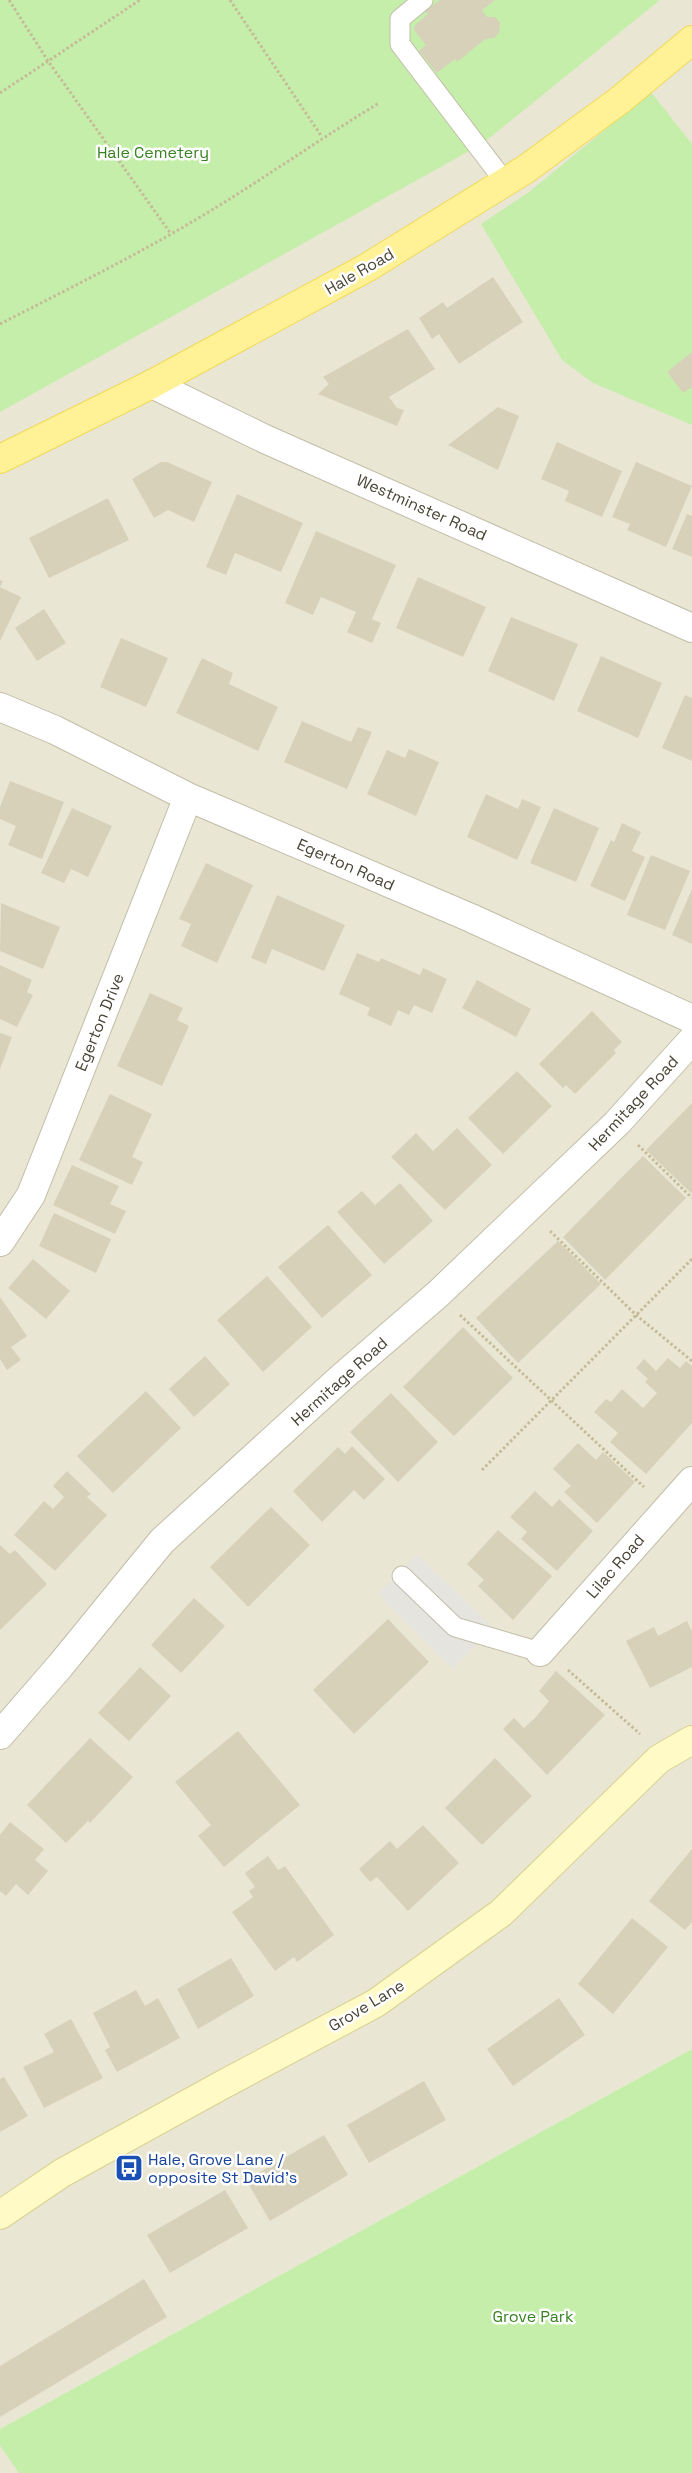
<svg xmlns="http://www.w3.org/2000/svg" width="692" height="2473" font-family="'Space Grotesk',sans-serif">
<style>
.residential{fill:#eae6d4}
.green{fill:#c5eeab}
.parking{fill:#e6e4df}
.building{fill:#d8d1ba}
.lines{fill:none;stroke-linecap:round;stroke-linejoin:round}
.lane-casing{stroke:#c2bda8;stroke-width:21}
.street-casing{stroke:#c2bda8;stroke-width:30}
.secondary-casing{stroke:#d9d291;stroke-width:30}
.primary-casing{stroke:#f1da58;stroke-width:30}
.path{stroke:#c5bc97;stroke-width:3;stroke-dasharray:2.5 2.5;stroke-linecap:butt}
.lane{stroke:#fff;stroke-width:19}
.street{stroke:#fff;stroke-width:28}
.secondary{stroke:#fffac6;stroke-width:28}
.primary{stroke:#fff195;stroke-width:28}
.labels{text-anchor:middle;stroke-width:5;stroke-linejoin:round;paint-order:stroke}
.park-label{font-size:16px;fill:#378221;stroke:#fff}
.street-label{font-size:16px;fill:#494435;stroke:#fff}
.transit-label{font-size:16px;fill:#164399;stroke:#fff;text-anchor:start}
</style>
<rect width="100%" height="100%" fill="#f5f3e6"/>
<path class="residential" d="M0 0H692V2049L0 2429Z
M0 2446 19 2473H0Z"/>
<path class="green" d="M0 0H660L482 144 0 412Z
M651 92 692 144V425L593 383 562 360 481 224 529 192Z
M692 2049V2473H19L0 2446V2429Z"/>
<path class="parking" d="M417 1554 493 1628 453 1669 378 1594Z"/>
<path class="building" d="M440 0H495L482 10 487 17H495L500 23 499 33 494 38 485 39 457 62 455 59 437 73 419 51 426 45 414 30 415 25 428 14 425 11Z
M493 277 523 322 459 364 439 334 432 339 419 318 443 302 447 308Z
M408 329 435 369 389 397 397 408 404 410 397 426 318 394 329 384 323 377Z
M692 352V387L683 393 667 372Z
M498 407 519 416 498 470 448 445Z
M557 442 622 471 602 517 565 501 569 491 541 479Z
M161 462H167L212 482 194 522 168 510 154 518 132 479Z
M636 462 692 486 666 547 627 530 630 524 612 517Z
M237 494 303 523 281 572 235 553 226 575 206 567Z
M108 498 129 540 49 578 29 538Z
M687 514 692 516V557L672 549Z
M316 531 396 565 372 619 381 623 372 643 347 632 356 612 321 597 313 615 285 603Z
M418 577 486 607 463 657 396 628Z
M0 580 3 581 0 587 21 597 0 641Z
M44 609 66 643 37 661 15 628Z
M511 617 578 644 554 701 488 671Z
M121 638 168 658 146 707 100 687Z
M601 656 662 683 638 738 577 711Z
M202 658 233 673 229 684 278 707 258 751 176 713Z
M685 695 692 698V761L662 748Z
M302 721 351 742 358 727 372 732 347 789 284 762Z
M409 749 439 762 416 816 367 794 387 750 405 758Z
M10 781 64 802 42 859 8 845 16 826 0 819V807Z
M486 794 518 809 522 799 541 807 517 860 467 837Z
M72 808 112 826 88 877 71 869 64 883 41 873Z
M554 808 599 828 576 882 530 863Z
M622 823 641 832 632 851 645 857 625 901 590 886 611 840 614 842Z
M651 855 690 871 665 930 627 915Z
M206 863 253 885 217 963 181 946 191 924 179 919Z
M692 889V944L672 935Z
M277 895 345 925 324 971 272 949 266 964 251 958Z
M1 903 60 927 43 969 0 951Z
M357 953 379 962 381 958 420 975 423 968 447 979 432 1013 414 1005 409 1015 398 1010 391 1026 367 1015 370 1008 339 994Z
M0 965 32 980 27 992 33 995 17 1027 0 1019Z
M477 980 531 1009 516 1037 462 1008Z
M150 993 183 1008 177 1020 189 1026 162 1086 117 1066Z
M592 1011 622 1042 614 1050 616 1053 575 1094 566 1085 563 1088 539 1064Z
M0 1033 12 1037 0 1069Z
M517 1071 552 1106 503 1154 468 1118Z
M110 1094 152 1114 132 1157 143 1162 132 1185 79 1160Z
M692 1103V1192L691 1193 646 1150Z
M457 1128 492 1165 445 1210 391 1157 416 1133 433 1151Z
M643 1156 686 1198 605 1280 563 1237Z
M72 1165 119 1186 110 1204 126 1211 115 1234 53 1205Z
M400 1183 433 1221 384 1264 337 1212 362 1191 375 1205Z
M54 1213 111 1239 96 1273 39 1246Z
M328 1225 372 1275 322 1318 278 1267Z
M558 1241 601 1284 518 1363 476 1318Z
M33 1259 70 1291 46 1319 8 1288Z
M267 1276 312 1327 263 1372 217 1320Z
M0 1297 27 1336 11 1347 21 1360 7 1370 0 1359Z
M463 1327 513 1378 454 1436 403 1387Z
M205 1356 230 1384 194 1417 169 1389Z
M668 1358 680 1368 686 1361 692 1366V1423L646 1474 610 1442 618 1433 594 1412 606 1399 611 1402 622 1389 643 1408 657 1393 645 1382 648 1379 636 1368 644 1359 656 1371Z
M146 1391 181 1428 113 1493 77 1456Z
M391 1393 438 1442 398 1482 350 1432Z
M578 1443 596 1460 603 1452 635 1482 597 1523 564 1492 571 1486 553 1469Z
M352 1446 385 1479 364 1500 354 1490 322 1522 293 1491 338 1447 345 1454Z
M67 1471 91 1494 87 1497 107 1515 55 1571 14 1535 44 1501 53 1509 64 1497 53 1486Z
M535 1491 552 1507 559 1499 593 1531 557 1571 521 1539 527 1532 510 1517Z
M271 1507 310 1545 248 1607 210 1567Z
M498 1530 552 1576 513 1620 478 1586 484 1580 467 1564Z
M0 1545 10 1554 15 1550 47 1584 0 1630Z
M194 1598 225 1626 181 1673 151 1645Z
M388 1619 429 1662 354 1734 313 1690Z
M687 1621 692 1631V1667L650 1688 626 1641 654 1627 658 1636Z
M140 1667 171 1696 129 1741 98 1713Z
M556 1671 605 1715 547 1775 503 1729 514 1718 524 1728 535 1718 549 1701 539 1691Z
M238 1731 300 1805 224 1867 198 1836 211 1825 175 1782Z
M90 1738 133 1777 90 1823 88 1821 66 1843 27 1805Z
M495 1758 532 1796 482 1845 445 1808Z
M10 1822 44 1849 35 1860 48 1871 28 1895 16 1884 6 1896 0 1891V1835Z
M423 1825 459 1863 408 1911 377 1877 370 1882 359 1869 390 1841 397 1849Z
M692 1849V1922L685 1930 649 1901Z
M268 1856 278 1870 285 1866 334 1935 297 1962 294 1957 275 1971 232 1912 253 1897 249 1891 255 1887 245 1873Z
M632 1918 668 1947 613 2014 578 1984Z
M231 1958 254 1996 198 2029 177 1989Z
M136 1990 145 2006 158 1998 180 2038 117 2072 105 2050 110 2047 93 2013Z
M559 1998 585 2035 513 2086 487 2049Z
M71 2019 103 2078 44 2108 23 2067 54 2052 44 2034Z
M4 2077 28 2116 0 2132V2079Z
M424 2081 446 2120 369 2163 347 2125Z
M324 2135 348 2175 270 2221 246 2180Z
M225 2190 248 2228 170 2273 147 2235Z
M144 2279 167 2317 0 2417V2366Z"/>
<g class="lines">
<defs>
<path id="lane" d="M423 0 400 19V44L505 182
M402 1576 455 1627 540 1652"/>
<path id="street" d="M152 384 265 439 692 628
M0 707 55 730 188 797 471 918 692 1019
M0 1242 31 1195 188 797
M540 1652 692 1481
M0 1735 60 1666 162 1541 342 1377 438 1294 617 1123 692 1040"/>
<path id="secondary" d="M0 2215 62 2173 222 2085 376 2003 501 1913 659 1759 692 1740"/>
<path id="primary" d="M0 459 152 384 368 267 526 169 620 100 692 40"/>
</defs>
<use href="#lane" class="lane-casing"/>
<use href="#street" class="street-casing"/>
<use href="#secondary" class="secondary-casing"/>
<use href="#primary" class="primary-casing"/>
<path class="path" d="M9 0 48 61 171 234
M230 0 322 137
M0 93 140 0
M0 324C74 286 149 249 220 205 273 172 325 136 379 103
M638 1145 692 1198
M550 1231 636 1315 692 1361
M460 1315 644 1487
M482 1470 692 1259
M568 1670 640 1734"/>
<use href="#lane" class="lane"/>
<use href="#street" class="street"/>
<use href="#secondary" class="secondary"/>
<use href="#primary" class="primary"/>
</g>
<defs>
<symbol id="bus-square" viewBox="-11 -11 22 22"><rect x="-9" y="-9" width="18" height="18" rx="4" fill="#1a4fb4" stroke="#fff"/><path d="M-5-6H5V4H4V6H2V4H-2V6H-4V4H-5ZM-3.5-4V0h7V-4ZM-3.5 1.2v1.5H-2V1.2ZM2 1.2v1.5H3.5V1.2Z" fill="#fff"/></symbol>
</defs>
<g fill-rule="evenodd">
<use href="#bus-square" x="113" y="2152" width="32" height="32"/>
</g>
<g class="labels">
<g class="park-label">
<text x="153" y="158">Hale Cemetery</text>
<text x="533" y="2322">Grove Park</text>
</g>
<g class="street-label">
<text transform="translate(359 271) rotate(-30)" y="6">Hale Road</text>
<text transform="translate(422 507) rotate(24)" y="6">Westminster Road</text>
<text transform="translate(346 864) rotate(24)" y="6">Egerton Road</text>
<text transform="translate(99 1022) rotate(-68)" y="6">Egerton Drive</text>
<text transform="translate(633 1103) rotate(-47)" y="6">Hermitage Road</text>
<text transform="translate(339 1381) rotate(-42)" y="6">Hermitage Road</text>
<text transform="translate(615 1566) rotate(-49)" y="6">Lilac Road</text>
<text transform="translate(366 2005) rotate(-31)" y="6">Grove Lane</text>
</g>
<g class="transit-label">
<text x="148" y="2165">Hale, Grove Lane /<tspan x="148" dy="18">opposite St David's</tspan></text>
</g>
</g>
</svg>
